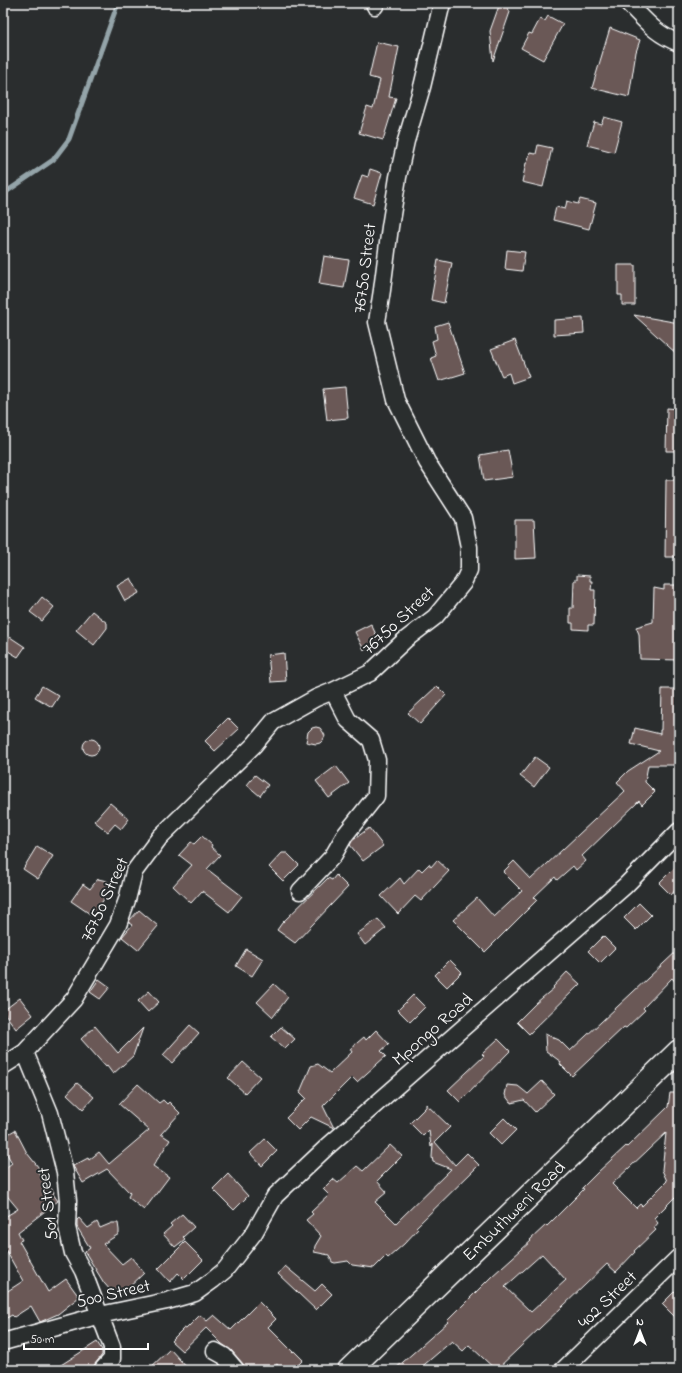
<svg xmlns="http://www.w3.org/2000/svg" width="682" height="1373" font-family="'Indie Flower',sans-serif">
<style>
.lines{fill:none;stroke-linecap:round;stroke-linejoin:round}
.stream{stroke:#94a4a9;stroke-width:5}
.building{fill:#6b5857;stroke:#fff;fill-rule:evenodd}
.street-casing{stroke:#fff;stroke-width:19}
.secondary-casing{stroke:#fff;stroke-width:25}
.street{stroke:#2a2d2e;stroke-width:16}
.secondary{stroke:#2a2d2e;stroke-width:22}
.labels{text-anchor:middle;stroke-width:4;stroke-linejoin:round;paint-order:stroke}
.street-label{font-size:18px;fill:#fff;stroke:#2a2d2e}
</style>
<rect width="100%" height="100%" fill="#2a2d2e"/>
<filter id="ink" filterUnits="userSpaceOnUse"><feTurbulence type="fractalNoise" baseFrequency=".025" numOctaves="2"/><feDisplacementMap in="SourceGraphic" scale="8" xChannelSelector="R" yChannelSelector="G"/><feConvolveMatrix kernelMatrix="1 2 1 2 8 2 1 2 1" color-interpolation-filters="sRGB"/></filter>
<g filter="url(#ink)">
<g class="lines">
<path class="stream" d="M3 194 53 160 69 139 118 3"/>
</g>
<path class="building" d="M500 3H505L510 12 493 61 490 31Z
M548 16 563 24 543 60 521 48 529 33 532 34 540 19 545 21Z
M610 28 640 40 636 52 629 97 592 88Z
M377 42 399 47 389 97 396 98 383 140 359 133 367 107 373 109 380 80 369 77Z
M604 117 622 122 614 152 587 145 594 122 601 124Z
M538 145 552 148 543 187 522 182 526 163H527L530 153 536 154Z
M370 169 382 173 373 204 354 198 362 175 368 177Z
M580 199 596 203 589 229 553 220 556 207 565 209 567 201 578 204Z
M507 250 525 252 522 271 505 269Z
M324 256 349 260 344 288 319 284Z
M438 260 452 263 444 303 431 300Z
M618 265H635V305H622V295H618Z
M634 315 679 323V356Z
M583 318 584 333 554 335V320Z
M448 322 465 373 439 381 431 358 436 356 432 341 437 339 435 326Z
M515 340 529 377 512 383 509 373 502 376 501 374 491 349Z
M345 387 348 418 327 420 323 389Z
M667 408 679 409V451H666Z
M508 450 513 477 484 481 480 455Z
M666 480H679V557H665Z
M515 520H534L536 558 515 559Z
M577 575 590 576V581H592L591 590H595L594 625H588V630L573 629V623H570V608H573L574 580H577Z
M131 578 139 593 125 601 117 586Z
M664 585H679V660L640 659 639 634 636 627 653 622 654 588 664 590Z
M42 597 54 607 42 621 30 612Z
M92 611 107 623V628L94 645 76 630Z
M371 624 380 643 364 650 355 632Z
M10 637 25 647 18 657 3 648Z
M284 653 286 681 271 682 268 655Z
M42 686 59 696 52 707 35 697Z
M437 686 446 695 420 724 408 713Z
M662 689H679V765H648L645 782 655 792 642 805 639 801 582 856 586 861 576 870 573 866 557 880 555 877 534 897 537 900 485 952 453 920 477 898 494 917 522 891 503 872 514 861 531 879 625 791 617 782 628 771 659 751 631 744 635 728 660 734V730H661Z
M228 718 239 729 215 751 205 741Z
M316 727 320 728 323 732 325 736 323 740 320 743 316 744 306 742 308 732 312 728Z
M83 747a8 8 0 1 1 16 0a8 8 0 1 1-16 0Z
M535 757 549 767 534 787 520 776Z
M336 766 349 783 329 798 316 781Z
M255 775 268 785 260 796 247 785Z
M110 803 129 819 121 829 115 824 108 832 94 821Z
M369 828 383 846 363 861 350 845 352 841Z
M202 836 212 845 211 847 220 855 207 869 242 896 229 912 202 891 191 903 173 886 192 865 179 855 191 842 194 844Z
M37 846 53 856 38 879 23 869Z
M282 853H287L299 865 283 881 269 867Z
M437 860 449 871 421 901 415 896 398 914 381 896 400 878 404 884 419 868 422 871 429 864 431 867Z
M679 863V886L671 895 659 883Z
M336 875 348 887 295 943 277 930 282 923 328 878 332 880Z
M98 879 107 881 110 889 103 898 104 899 93 916 71 901 83 884 90 889Z
M639 903 651 915 636 930 624 918Z
M139 910 158 926 138 950 122 937 132 925 129 923V921Z
M378 919 386 928 365 945 357 934Z
M603 936 615 948 600 963 588 951Z
M246 949 263 959 252 976 236 966Z
M679 949V986L672 978 643 1008 645 1010 626 1028 624 1027 572 1076 560 1064 561 1062 546 1051 545 1034 559 1040 570 1051Z
M450 960 462 972 447 987 435 975Z
M567 972 580 984 529 1034 517 1022 536 1003 554 988 553 987Z
M99 979 110 987 100 999 90 992Z
M274 984 288 997 273 1017 257 1002Z
M149 991 159 1002 148 1012 138 1001Z
M413 995 425 1007 410 1022 398 1010Z
M20 998 33 1015 16 1029 3 1011Z
M190 1025 199 1033 172 1063 163 1055Z
M95 1026 118 1053 143 1028 133 1056 113 1074 107 1066 106 1067 81 1039Z
M281 1027 295 1039 285 1049 271 1037Z
M376 1030 389 1044 381 1051 386 1056 357 1082 352 1077 323 1106 334 1128 311 1117 298 1130 286 1118 306 1098 300 1092 311 1066 318 1064 330 1073 352 1052 350 1049 364 1037 366 1040Z
M498 1039 510 1051 460 1102 448 1090 484 1056 482 1054Z
M243 1062 260 1077 245 1093 228 1078Z
M542 1081 554 1094 535 1112 524 1100 511 1103 505 1095 507 1085 518 1086 528 1094Z
M77 1083 94 1097 83 1109 67 1094Z
M138 1084 159 1103 163 1100 167 1104 169 1102 180 1113 161 1134 170 1140 153 1166 169 1177 144 1210 128 1197 130 1193 107 1169 83 1183 73 1166 88 1158 89 1160 99 1152 109 1164 149 1130 119 1104Z
M670 1093H679V1206L675 1197 654 1218 658 1223 654 1228 656 1230 634 1251 635 1252 616 1272 607 1264 496 1370 469 1345 463 1351 452 1341 418 1370H394L448 1322 447 1321 492 1276 531 1241 530 1240 546 1225 547 1226 584 1189 582 1188 598 1172 626 1146 627 1147 668 1107ZM666 1133 662 1170 667 1181 642 1206 640 1204 636 1208 612 1184ZM542 1254 566 1280 531 1312 505 1287Z
M426 1104 450 1127 435 1142 455 1165 467 1153 479 1165 416 1227 418 1229 404 1244 388 1258 386 1256 374 1268 352 1265 348 1261 335 1263 332 1262 329 1255 314 1252 315 1246 321 1236 306 1220 313 1214 311 1212 329 1195 323 1189 333 1179 338 1183 357 1166 363 1171 390 1145 402 1156 377 1181 387 1192 375 1202 396 1223 451 1169 433 1162 432 1157 433 1144 431 1147 429 1130 423 1136 410 1123 426 1107Z
M504 1118 516 1130 501 1145 489 1133Z
M15 1130 27 1153 39 1168 36 1170 54 1192 53 1194 58 1201 18 1232 22 1240 19 1241 48 1292 66 1279 79 1297 58 1314 40 1322 31 1306 14 1317 12 1315 3 1320V1294L23 1281 3 1245V1218L18 1209 3 1191V1170L12 1163 3 1147V1137Z
M265 1139 277 1151 262 1166 250 1153Z
M228 1174 248 1196 234 1210 213 1189Z
M182 1214 194 1227 183 1237 185 1239 175 1247 163 1234 172 1226 170 1224Z
M79 1218 88 1228 97 1222 100 1228 112 1223H118L119 1230V1234L103 1244 122 1264 131 1257 144 1273 121 1295 116 1289 112 1292 104 1283 85 1252 90 1248 77 1227V1220Z
M185 1242 203 1260 184 1279 178 1273 170 1282 158 1269Z
M285 1266 315 1291 322 1284 332 1294 316 1310 278 1274Z
M679 1287V1321L662 1304Z
M259 1302 276 1319 268 1327 293 1352 294 1351 303 1360 293 1370H283L277 1364 270 1370H245L243 1364 231 1350 222 1344 206 1328 182 1351 171 1341 184 1328 186 1329 200 1315 207 1321 214 1315 231 1330Z
M97 1342 102 1350V1355L95 1364 93 1370H53Z
M170 1349 189 1370H148Z"/>
<g class="lines">
<defs>
<path id="street" d="M374 3 375 6
M628 3C646 21 655 34 679 43
M300 891 333 856 345 835 376 796 377 760 371 740 348 720 333 691
M25 1052 50 1113 65 1172 68 1201 67 1227 73 1253 83 1271 112 1347V1359L102 1370
M3 1066 25 1052 74 999 118 925 127 900 134 872 160 837 254 745 273 722 316 698 333 691 370 673 405 640 435 617 463 583 469 570V547L463 518 427 462 396 400 377 322 382 290 390 227 398 177 406 141 422 87 442 3
M3 1342 100 1315 167 1301 195 1293 213 1280 225 1270 254 1233 275 1196 327 1147 625 886 679 831
M215 1351 224 1356 236 1370
M563 1370 679 1257"/>
<g id="secondary">
<path id="s1" d="M349 1370 679 1051"/>
</g>
</defs>
<use href="#street" class="street-casing"/>
<use href="#secondary" class="secondary-casing"/>
<use href="#street" class="street"/>
<use href="#secondary" class="secondary"/>
</g>
</g>
<g class="labels">
<g class="street-label">
<text transform="translate(364 268) rotate(-83)" y="6">76750 Street</text>
<text transform="translate(398 620) rotate(-43)" y="6">76750 Street</text>
<text transform="translate(104 899) rotate(-65)" y="6">76750 Street</text>
<text transform="translate(432 1029) rotate(-41)" y="6">Mpongo Road</text>
<text transform="translate(47 1204) rotate(-97)" y="6">501 Street</text>
<text dy="6" stroke="none"><textPath href="#s1" startOffset="229">Embuthweni Road</textPath></text>
<text transform="translate(113 1293) rotate(-13)" y="6">500 Street</text>
<text transform="translate(607 1299) rotate(-44)" y="6">402 Street</text>
</g>
</g>
<rect width="682" height="1373" fill="none" stroke="#2a2d2e" stroke-width="16"/>
<rect x="8" y="8" width="666" height="1357" fill="none" stroke="#fff" stroke-width="1.5" filter="url(#ink)"/>
<g transform="translate(640 1331)" stroke="#2a2d2e" stroke-width="3" paint-order="stroke">
<path d="M0-3L7 15L0 10L-7 15Z" fill="#ffffff"/>
<text y="-6" font-size="11" font-weight="bold" text-anchor="middle" fill="#ffffff">N</text>
</g>
<path d="M24 1343v6h124v-6" fill="none" stroke="#ffffff" stroke-width="2"/>
<text x="30" y="1343" font-size="12" fill="#ffffff" stroke="#2a2d2e" stroke-width="3" paint-order="stroke">50 m</text>
</svg>
